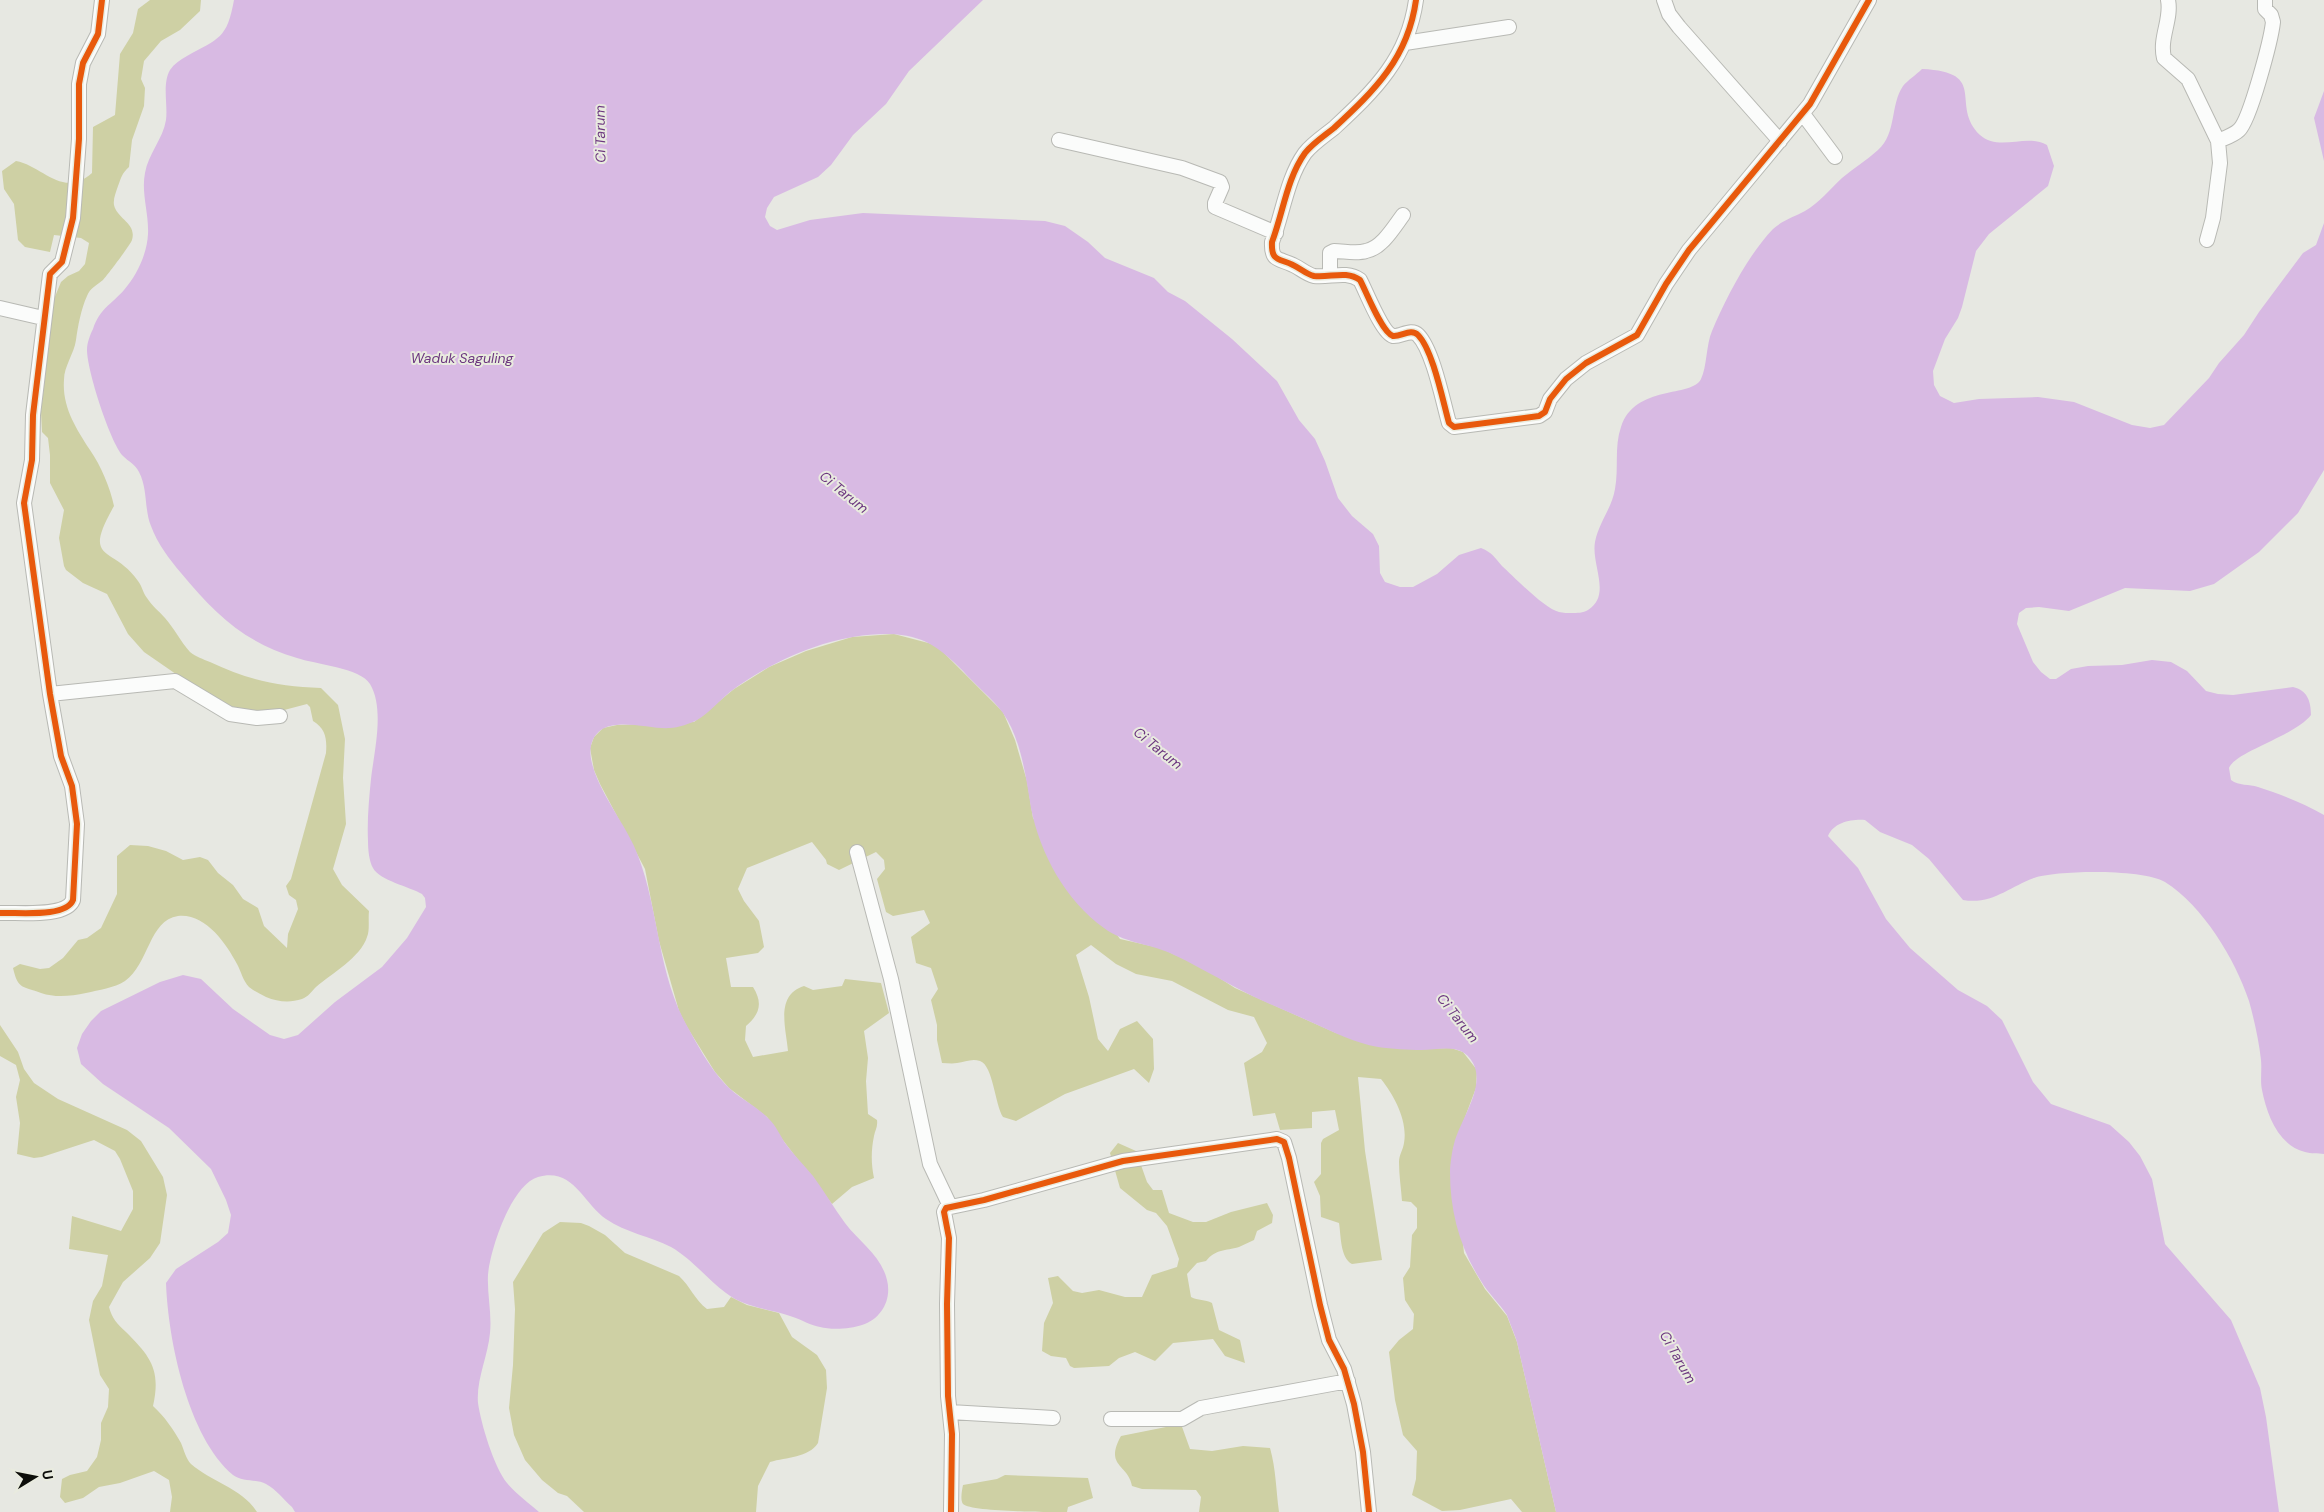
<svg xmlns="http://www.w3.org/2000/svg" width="2324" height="1512" font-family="'DM Sans',sans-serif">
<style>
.forest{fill:#ced0a4}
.water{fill:#d8bae3}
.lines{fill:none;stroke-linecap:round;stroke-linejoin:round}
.minor-casing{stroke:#b8b9b4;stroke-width:16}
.minor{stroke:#fbfcfb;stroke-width:14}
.cycleway-casing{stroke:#e9ebdf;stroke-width:9}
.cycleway{stroke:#e8590c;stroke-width:6}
.labels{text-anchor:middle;stroke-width:4;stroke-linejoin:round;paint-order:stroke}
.water-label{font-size:14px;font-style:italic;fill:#6d3880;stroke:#e9ebdf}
</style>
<rect width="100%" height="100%" fill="#e7e8e2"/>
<path class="forest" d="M150 0H201L200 11 180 30 161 41 144 61 141 79 145 88 144 106 132 140 129 167C122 173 121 178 118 186 116 192 113 199 114 205 117 219 137 223 132 240 131 244 106 277 103 280 97 285 90 288 87 296 81 309 78 326 76 340 74 354 64 366 64 380 62 407 76 428 90 450 101 466 110 487 114 506 81 564 113 545 138 581 142 586 143 593 147 598 152 606 159 611 165 618 174 628 181 642 190 652 196 657 203 659 210 662 248 680 279 687 321 688L338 705 345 739 343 778 346 824 333 869 342 885 369 911C368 919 370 930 367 937 361 957 331 974 316 987 312 991 308 997 302 999 290 1003 278 1002 266 997 260 994 254 991 249 987 243 981 241 971 237 964 226 943 205 913 178 916 149 920 149 964 125 981 114 988 99 990 86 993 71 996 56 998 41 993 23 986 18 990 13 968L20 964 40 969 49 968 63 958 78 940 87 938 101 928 117 894V856L130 845 148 846 166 851 183 860 200 857 208 860 218 873 233 885 243 899 258 908 264 926 287 948 288 934 298 909 296 900 289 895 286 886 291 879 326 753C327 739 326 729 313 721L310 707 307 704 269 714 247 711 215 701 144 652 128 634 107 594 83 583 66 570 64 566 59 538 64 510 50 483V455L48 438 42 432 41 412 54 299 61 282 68 276 79 271 85 264 89 243 81 238 54 235 50 252 25 247 18 240 14 204 4 189 2 171 16 161C43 166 63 199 92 173L93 127 115 115 120 54 133 33 138 9Z
M894 634 936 645 1003 712 1015 740 1027 781 1033 818 1120 939 1160 948 1204 968 1235 988 1336 1033 1413 1049 1451 1048 1463 1052 1477 1070 1476 1088 1453 1149 1464 1253 1485 1289 1507 1316 1517 1342 1556 1512H1522L1511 1499 1460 1510 1442 1511 1412 1495 1416 1479 1417 1451 1403 1435 1395 1400 1389 1352 1399 1340 1413 1329 1414 1314 1405 1300 1403 1278 1410 1267 1412 1235 1417 1228V1208L1411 1202 1402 1201C1401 1188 1399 1175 1399 1162 1399 1155 1403 1150 1404 1143 1408 1121 1394 1095 1381 1079L1358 1077 1365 1151 1382 1260 1352 1264C1340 1258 1341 1235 1339 1223L1321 1217 1320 1196 1314 1182 1321 1174V1143L1323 1139 1339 1130 1335 1110 1312 1112V1128L1280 1130 1275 1113 1253 1116 1244 1063 1262 1052 1267 1043 1254 1017 1228 1010 1172 981 1136 974 1116 964 1091 945 1076 955 1089 997 1098 1039 1108 1051 1120 1029 1137 1021 1153 1039 1154 1069 1149 1083 1134 1069 1065 1094 1016 1121 1003 1117C995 1105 993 1065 980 1061 972 1058 965 1062 957 1063 952 1064 947 1063 942 1063L937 1040V1025L931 1000 938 989 931 968 916 963 911 937 930 923 924 910 893 916 886 912 877 879 885 869 884 860 876 852 839 870 827 864 826 860 812 842 747 868 738 889 744 901 759 921 764 947 758 953 726 958 731 987H753C763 1003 760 1014 746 1026L745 1040 753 1057 788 1051C786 1028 775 995 804 986L813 990 842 986 845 979 881 983 889 1013 864 1031 868 1058 866 1081 868 1114 877 1120C878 1127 875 1130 874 1136 871 1150 871 1164 874 1178L852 1187 832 1204 782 1139 767 1117 729 1088 715 1072 687 1027 679 1011 659 941 645 869 600 784 594 770 590 748 594 737 603 728 617 725 694 722 734 689 769 667 806 651 852 637Z
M0 1025 18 1052 24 1069 34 1083 58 1099 127 1130 141 1141 163 1177 167 1195 160 1243 150 1258 123 1282 109 1307C112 1318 117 1324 126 1332 151 1357 161 1370 153 1406 165 1417 173 1429 181 1443 184 1450 186 1459 191 1464 210 1481 243 1489 257 1512H170L172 1497 169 1480 154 1471 120 1483 99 1487 83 1498 65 1503 60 1497 62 1479 70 1475 87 1471 97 1457 101 1440V1423L108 1407 109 1389 100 1375 89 1320 93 1301 102 1286 108 1255 69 1249 72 1216 121 1231 133 1209V1191L120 1159 115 1151 94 1140 42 1157 34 1158 17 1154 20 1123 16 1097 20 1080 16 1065 0 1056Z
M1118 1143 1136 1151 1147 1182 1153 1190H1162L1169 1213 1193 1222H1206L1231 1212 1267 1203 1273 1215 1272 1223 1257 1231 1254 1240C1249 1242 1244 1245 1239 1247 1225 1251 1216 1249 1206 1261L1197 1263 1187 1274 1191 1297C1198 1301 1205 1299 1212 1303L1219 1330 1240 1340 1245 1363 1225 1356 1213 1339 1173 1343 1155 1361 1135 1352 1119 1358 1109 1366 1074 1368 1070 1366 1066 1358 1051 1356 1042 1351 1044 1323 1053 1303 1048 1278 1058 1276 1073 1291 1082 1293 1099 1290 1125 1297H1142L1152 1275 1177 1267 1179 1259 1167 1226 1156 1213 1147 1210 1120 1188 1110 1153Z
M560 1222 581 1223 589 1226 605 1235 625 1253 679 1276C690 1286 695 1300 707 1309L724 1307 731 1297 747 1305 779 1313 792 1337 817 1355 826 1370 827 1388 818 1443C808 1458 787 1457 770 1462L758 1486 756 1512H584L567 1496 558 1493 542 1480 525 1460 514 1435 509 1408 513 1365 515 1309 513 1282 543 1233Z
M1181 1424 1190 1449 1212 1451 1243 1446 1270 1448C1276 1469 1276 1490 1279 1512H1199L1201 1497 1196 1490 1142 1489 1132 1486C1128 1464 1104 1467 1121 1436Z
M1005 1475 1088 1478 1093 1498 1068 1507 1067 1512C1050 1512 971 1512 963 1504 960 1500 962 1490 963 1485L997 1479Z"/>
<path class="water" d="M234 0H983L909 71 886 104 853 135 831 165 818 177 774 197 767 208 765 217 770 226 777 230 810 220 863 213 1045 221 1065 226 1088 242 1105 258 1154 278 1168 292 1185 301 1232 339 1277 381 1299 420 1315 439 1325 461 1338 498 1352 516 1373 534 1379 546 1380 573 1385 582 1400 587H1413L1437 574 1459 555 1481 548C1493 553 1494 557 1502 566 1514 577 1545 609 1559 612 1563 613 1568 613 1572 613 1577 613 1583 613 1588 610 1612 595 1591 565 1595 542 1599 522 1612 508 1615 489 1619 468 1614 447 1621 427 1635 384 1692 398 1701 379 1707 367 1706 345 1712 331 1726 298 1748 255 1773 229 1783 220 1794 217 1805 211 1819 203 1830 189 1842 178 1854 168 1867 160 1878 150 1897 133 1890 105 1903 86 1908 80 1916 75 1922 69 1990 72 1949 105 1980 135 1999 152 2027 133 2047 145L2054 166 2048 186 1989 234 1976 251 1962 307 1958 318 1945 339 1933 371 1934 385 1940 396 1954 403 1979 399 2038 397 2074 402 2132 425 2150 428 2164 425 2209 378 2219 363 2244 335 2259 312 2303 253 2316 245 2324 223V470L2298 513 2259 552 2214 584 2190 591 2125 588 2069 611 2039 607 2026 608 2019 613 2017 624 2033 662 2041 672 2050 679H2056L2071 669 2088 666 2122 665 2152 660 2171 662 2187 671 2206 691 2218 694 2233 695 2293 687C2307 690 2311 701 2311 715 2295 736 2235 752 2229 768L2231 780C2239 786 2249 784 2258 787 2280 794 2303 803 2324 815V1154C2318 1153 2311 1154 2305 1152 2278 1145 2267 1115 2262 1090 2260 1081 2262 1070 2261 1060 2259 1041 2254 1019 2249 1001 2235 959 2203 906 2165 882 2143 869 2058 870 2034 878 2009 887 1992 905 1963 900L1929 859 1912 845 1880 832 1865 820C1852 819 1834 822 1828 836L1858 868 1886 919 1910 948 1958 990 1987 1006 2002 1020 2033 1082 2051 1104 2110 1125 2129 1142 2140 1156 2152 1179 2165 1244 2231 1320 2260 1388 2266 1417 2279 1512H1556L1517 1342C1517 1340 1507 1316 1507 1315 1499 1303 1488 1293 1481 1281 1460 1248 1450 1212 1450 1172 1450 1165 1452 1151 1454 1144 1460 1120 1486 1087 1473 1063 1462 1042 1440 1050 1421 1050 1408 1050 1392 1049 1378 1047 1355 1043 1333 1032 1311 1022 1285 1010 1258 1000 1233 986 1212 975 1192 963 1170 953 1147 943 1124 943 1104 928 1066 901 1040 854 1031 808 1026 777 1021 739 1003 713 992 698 975 685 963 671 940 648 924 635 889 634 834 633 774 659 730 692 719 701 709 713 697 720 692 723 677 728 670 728 648 730 603 712 592 742 582 770 623 820 634 846 659 902 656 969 686 1024 697 1044 709 1067 725 1084 738 1098 757 1106 769 1119 776 1126 780 1135 785 1143 794 1155 804 1165 813 1176 824 1191 834 1208 845 1223 860 1243 881 1255 887 1280 892 1300 881 1319 862 1325 851 1329 831 1330 820 1327 812 1326 800 1319 793 1317 771 1309 745 1308 726 1293 707 1279 692 1259 671 1247 650 1236 626 1233 606 1219 583 1203 573 1167 538 1177 511 1185 490 1250 488 1275 487 1294 492 1314 490 1333 488 1356 476 1380 478 1403 481 1424 494 1467 507 1483 516 1494 529 1503 539 1512H295L292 1507C284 1500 276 1489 266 1484 257 1479 242 1482 233 1475 188 1437 168 1340 166 1283L176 1269 218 1242 228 1233 231 1215 226 1200 211 1169 169 1128 103 1084 81 1064 77 1048 82 1034 91 1021 101 1011 160 982 183 975 201 979 233 1009 270 1035 284 1039 298 1035 335 1002 382 967 407 938 426 907 425 898 422 894C410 887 379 880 373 868 369 861 368 849 368 841 367 820 369 799 371 779 374 752 385 709 370 684 361 668 314 664 297 658 245 643 215 614 181 573 170 560 157 543 151 526 144 509 148 489 139 472 135 464 129 462 123 456 110 442 87 370 87 350 87 343 90 335 93 329 100 308 111 305 124 290 137 275 147 254 148 234 149 213 141 193 145 173 148 154 163 139 166 120 168 105 162 84 170 70 174 64 180 60 187 56 219 38 227 39 234 0Z
M2324 91V161L2314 118Z"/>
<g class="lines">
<defs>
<path id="minor" d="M1416 0C1408 58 1375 90 1334 128 1324 136 1313 143 1305 153 1287 178 1283 213 1272 242 1271 262 1279 258 1293 265 1300 268 1306 274 1314 276 1330 278 1346 270 1360 280 1366 291 1382 333 1393 336 1401 337 1411 328 1418 335 1433 350 1443 402 1449 423L1454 427 1539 416 1545 412 1550 399 1566 379 1586 363 1637 335 1666 284 1689 250 1810 104 1869 0
M1664 0 1669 14 1679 27 1780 141
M2168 0C2172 19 2159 38 2164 58L2188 79 2218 141 2220 163 2213 218 2207 240
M1405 43 1509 27
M1803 114 1835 157
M1059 140 1182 168 1220 182 1222 187 1215 203V207L1276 233
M2218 141C2225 138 2234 135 2239 130 2250 120 2271 40 2273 22L2271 15 2265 9V0
M1330 275V253L1334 251C1344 251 1356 254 1366 251 1382 248 1394 227 1403 215
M0 308 43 318
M50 694 175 681 230 714 257 718 280 716
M857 852 891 979 930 1164 950 1206
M0 913C17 912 66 918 73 900L77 824 72 786 61 756 50 694 24 503 32 460 33 415 50 274 62 262 73 218 79 139V84L83 63 98 34 102 0
M950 1412 1053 1418
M1111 1419H1182L1201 1408 1348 1381
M951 1512 952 1434 948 1396 947 1304 949 1238 944 1212 946 1208 984 1200 1123 1161 1277 1139 1284 1142 1289 1158 1320 1305 1329 1340 1344 1369 1354 1404 1363 1452 1369 1512"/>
</defs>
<use href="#minor" class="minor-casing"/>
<use href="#minor" class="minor"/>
<defs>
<path id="cycleway" d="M1416 0C1408 58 1375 90 1334 128 1324 136 1313 143 1305 153 1287 178 1283 213 1272 242 1271 262 1279 258 1293 265 1300 268 1306 274 1314 276 1330 278 1346 270 1360 280 1366 291 1382 333 1393 336 1401 337 1411 328 1418 335 1433 350 1443 402 1449 423L1454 427 1539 416 1545 412 1550 399 1566 379 1586 363 1637 335 1666 284 1689 250 1810 104 1869 0
M0 913C17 912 66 918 73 900L77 824 72 786 61 756 50 694 24 503 32 460 33 415 50 274 62 262 73 218 79 139V84L83 63 98 34 102 0
M951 1512 952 1434 948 1396 947 1304 949 1238 944 1212 946 1208 984 1200 1123 1161 1277 1139 1284 1142 1289 1158 1320 1305 1329 1340 1344 1369 1354 1404 1363 1452 1369 1512"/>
</defs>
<use href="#cycleway" class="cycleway-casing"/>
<use href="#cycleway" class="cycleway"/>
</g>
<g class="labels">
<g class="water-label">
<text transform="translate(600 134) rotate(-91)" y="5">Ci Tarum</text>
<text x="462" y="363">Waduk Saguling</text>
<text transform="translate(844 492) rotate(39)" y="5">Ci Tarum</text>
<text transform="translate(1158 748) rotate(39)" y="5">Ci Tarum</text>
<text transform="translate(1458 1018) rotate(52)" y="5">Ci Tarum</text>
<text transform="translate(1678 1357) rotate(60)" y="5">Ci Tarum</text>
</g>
</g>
<g transform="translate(35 1477) rotate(80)" stroke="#e9ebdf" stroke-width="4" paint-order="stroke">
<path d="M0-4L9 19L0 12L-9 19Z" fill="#0d0e0a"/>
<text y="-8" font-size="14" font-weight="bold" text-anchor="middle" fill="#0d0e0a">U</text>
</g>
</svg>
